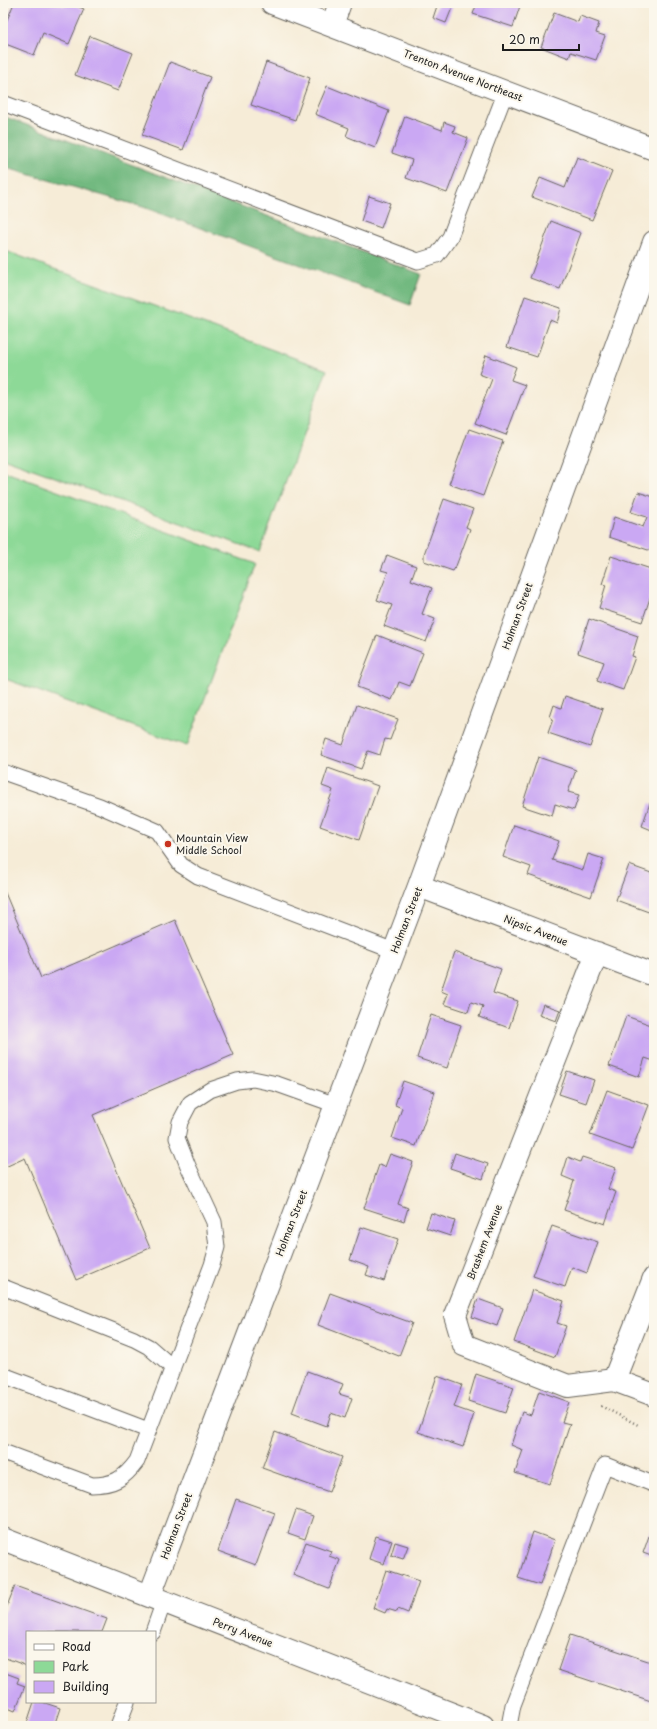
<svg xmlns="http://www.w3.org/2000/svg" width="657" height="1729" font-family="'Playpen Sans',sans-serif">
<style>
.green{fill:#8dd997;stroke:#547a5a}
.forest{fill:#72b980;stroke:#476a4e}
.building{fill:#caa8f3}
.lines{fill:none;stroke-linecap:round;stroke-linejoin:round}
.lane-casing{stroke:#68655d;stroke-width:17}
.street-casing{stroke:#68655d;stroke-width:24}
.secondary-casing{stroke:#68655d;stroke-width:24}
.path{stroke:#68655d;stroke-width:2.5;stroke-dasharray:1 3;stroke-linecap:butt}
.lane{stroke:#fff;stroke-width:15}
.street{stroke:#fff;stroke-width:22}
.secondary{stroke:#fff;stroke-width:22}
.poi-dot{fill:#c8321e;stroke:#fbf7ec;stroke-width:1.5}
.labels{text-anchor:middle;stroke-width:4;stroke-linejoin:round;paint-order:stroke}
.street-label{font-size:10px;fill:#1c1c1c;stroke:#fbf7ec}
.poi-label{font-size:10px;fill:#1c1c1c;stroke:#fbf7ec;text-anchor:start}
</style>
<rect width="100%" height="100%" fill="#fbf7ec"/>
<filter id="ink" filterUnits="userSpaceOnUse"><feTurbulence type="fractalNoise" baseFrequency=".025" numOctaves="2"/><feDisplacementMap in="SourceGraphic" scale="8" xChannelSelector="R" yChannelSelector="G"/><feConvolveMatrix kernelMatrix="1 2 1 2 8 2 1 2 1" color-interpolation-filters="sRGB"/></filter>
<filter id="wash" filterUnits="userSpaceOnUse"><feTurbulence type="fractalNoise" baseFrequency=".012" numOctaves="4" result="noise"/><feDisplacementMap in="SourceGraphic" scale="16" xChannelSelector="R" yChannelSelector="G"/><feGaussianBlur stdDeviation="0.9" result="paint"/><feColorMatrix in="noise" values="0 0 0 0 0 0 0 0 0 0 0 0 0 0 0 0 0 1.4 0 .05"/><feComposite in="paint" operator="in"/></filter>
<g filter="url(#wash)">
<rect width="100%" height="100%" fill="#f6ecd7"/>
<path class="green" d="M3 250 327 370 260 552 3 458Z
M3 471 255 564 187 746 3 678Z"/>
<path class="forest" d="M3 116 421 274 410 305 143 207 3 167Z"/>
<g id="blocks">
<path class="building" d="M14 3H56L64 6 66 3H69L84 9 69 44 43 33 34 55 3 43V30Z
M438 3H454L446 23 433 18Z
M477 3H521L513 27 473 14Z
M554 13 578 22 580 16 599 23 596 33 605 36 596 60 571 52 569 58 541 47Z
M90 36 133 53 118 91 75 75Z
M170 62 210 77 183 150 142 135Z
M266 62 310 78 295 120 251 105Z
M327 86 389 111 375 148 346 136 349 128 315 114Z
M405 116 442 130 444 122 455 126 453 132 468 138 447 193 406 178 412 160 392 153Z
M577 157 612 171 592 220 532 197 540 178 565 188Z
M369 196 390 203 381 228 361 221Z
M551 221 581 233 560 289 530 278Z
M525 296 561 308 557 323 550 320 537 357 507 347Z
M486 355 516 367 511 380 525 385 506 435 475 423 492 379 479 374Z
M469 429 503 441 483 496 449 484Z
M638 492 654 497V552L609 537 614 517 643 527 647 517 631 512Z
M444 499 473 509 466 527 470 529 456 566 453 571 424 561V554Z
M387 555 416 566 411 580 432 588 422 614 435 619 426 642 384 626 392 605 377 600 388 572 381 570Z
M611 556 654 570V586L642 622 599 608 606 585 602 584Z
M589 619 638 636 632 656 635 657 623 690 597 681 604 662 578 653Z
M377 635 423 653 410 686 399 682 392 700 357 687Z
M565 696 603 709 590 747 548 733 553 719 550 717 554 705 561 708Z
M357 705 398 719 390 740 385 739 380 755 368 751 361 769 321 755 326 739 343 745Z
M538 757 576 770 568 792 579 795 574 810 555 804 552 816 522 806Z
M328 768 378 786 359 840 320 826 333 790 322 786Z
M650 803 654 805V831L642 826Z
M514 825 559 841 552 860 583 870 588 854 604 859 591 897 528 875 531 867 503 857Z
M629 865 654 874V914L616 900Z
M3 888 41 978 175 920 233 1055 93 1115 150 1248 76 1280 25 1158 3 1168Z
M454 952 501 969 493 993 518 1001 509 1028 479 1017 483 1006 471 1002 468 1012 444 1004 448 994 441 991Z
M543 1004 560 1010 556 1021 539 1015Z
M431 1015 461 1025 447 1068 417 1058Z
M626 1016 654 1026V1061L645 1058 639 1077 609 1066Z
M567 1071 594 1080 586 1103 559 1094Z
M403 1081 435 1092 416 1146 392 1138 402 1108 395 1105Z
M607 1090 649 1105 632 1150 590 1135Z
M455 1153 488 1164 483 1179 450 1168Z
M390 1154 413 1162 398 1204 408 1208 404 1221 364 1208 379 1165 385 1167Z
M568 1157 580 1162 582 1157 616 1168 608 1189 616 1192 605 1224 564 1210 574 1181 562 1176Z
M431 1213 455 1221 450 1236 426 1228Z
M552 1226 598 1242 587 1273 572 1267 565 1287 533 1276Z
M361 1227 398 1239 384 1281 366 1275 369 1267 350 1260Z
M532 1290 564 1301 557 1323 566 1326 555 1357 514 1342Z
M330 1293 412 1323 399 1356 318 1325Z
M478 1299 503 1308 497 1326 472 1317Z
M307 1371 343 1384 339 1394 352 1398 345 1418 331 1413 327 1426 292 1413Z
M476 1374 514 1387 505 1413 468 1401Z
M437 1376 462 1385 454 1407 474 1414 463 1447 418 1432Z
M539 1391 569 1402 562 1422 570 1424 550 1484 515 1473 523 1450 511 1445 522 1412 531 1415Z
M275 1432 342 1457 329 1492 262 1468Z
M236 1499 275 1513 256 1565 218 1551Z
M296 1510 313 1516 305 1539 288 1533Z
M654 1522V1557L643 1553Z
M533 1532 555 1540 540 1585 518 1578Z
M376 1536 392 1541 384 1564 369 1559Z
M306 1542 331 1551 329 1556 340 1560 329 1589 293 1575Z
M395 1542 408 1546 403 1559 391 1555Z
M386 1570 419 1581 408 1613 398 1609 397 1612 387 1609 385 1613 373 1608Z
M15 1586 107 1619 102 1632H27V1666L3 1657V1616Z
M570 1635 654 1663V1694L651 1701 558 1670Z
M3 1672 19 1678 17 1683 25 1686 15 1711 3 1706Z
M34 1702H42L60 1708 54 1726H26Z"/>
</g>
</g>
<g filter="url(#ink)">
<use href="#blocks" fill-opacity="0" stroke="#68655d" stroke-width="1"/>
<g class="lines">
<defs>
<path id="lane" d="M3 103 418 261 437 255 450 237 506 91
M3 772 100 806 157 831 181 865 198 876 394 951
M3 1287 134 1339 149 1347 173 1368
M3 1375 148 1430
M3 1452 92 1485C113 1485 124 1479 137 1461L212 1265 217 1247 214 1222 188 1166 177 1138 180 1122 190 1103 210 1090 237 1081 253 1079 277 1084 336 1105
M153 1632 164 1601
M118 1726 127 1702
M509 1726 513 1705 605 1465 653 1484"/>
<path id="street" d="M332 25 340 3
M419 886 654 975
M597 953 455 1315 464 1345 568 1386 614 1380 654 1395
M614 1380 654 1278
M150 1595 419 886 654 242"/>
<path id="secondary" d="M272 3 654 149
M3 1539 483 1726"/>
</defs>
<use href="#lane" class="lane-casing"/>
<use href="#street" class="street-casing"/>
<use href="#secondary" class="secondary-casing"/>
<path class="path" d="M601 1406 640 1426"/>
<use href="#lane" class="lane"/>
<use href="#street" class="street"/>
<use href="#secondary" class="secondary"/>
</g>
</g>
<circle class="poi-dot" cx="168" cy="844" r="4"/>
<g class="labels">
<g class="street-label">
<text transform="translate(463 75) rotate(21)" y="4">Trenton Avenue Northeast</text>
<text transform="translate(517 616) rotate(-70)" y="4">Holman Street</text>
<text transform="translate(406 920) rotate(-69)" y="4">Holman Street</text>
<text transform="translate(536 930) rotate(21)" y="4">Nipsic Avenue</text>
<text transform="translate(291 1223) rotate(-69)" y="4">Holman Street</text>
<text transform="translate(484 1242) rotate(-69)" y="4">Brashem Avenue</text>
<text transform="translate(176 1526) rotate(-69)" y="4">Holman Street</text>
<text transform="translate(243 1632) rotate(21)" y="4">Perry Avenue</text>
</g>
<g class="poi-label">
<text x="176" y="842">Mountain View<tspan x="176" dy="12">Middle School</tspan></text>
</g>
</g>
<rect width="657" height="1729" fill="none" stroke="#fbf7ec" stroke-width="16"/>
<rect x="26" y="1631" width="130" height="72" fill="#fbf7ec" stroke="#a29f99"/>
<rect x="34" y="1644" width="20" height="6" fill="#ffffff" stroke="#a29f99"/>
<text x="62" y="1651" font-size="12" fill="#1c1c1c">Road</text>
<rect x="34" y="1661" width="20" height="12" fill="#8dd997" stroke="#a29f99"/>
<text x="62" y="1671" font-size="12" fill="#1c1c1c">Park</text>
<rect x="34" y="1681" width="20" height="12" fill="#caa8f3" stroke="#a29f99"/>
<text x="62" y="1691" font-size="12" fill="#1c1c1c">Building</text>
<path d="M503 44v6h76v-6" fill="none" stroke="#1c1c1c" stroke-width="2"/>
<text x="509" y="44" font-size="12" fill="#1c1c1c" stroke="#fbf7ec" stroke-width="3" paint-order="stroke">20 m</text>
</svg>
